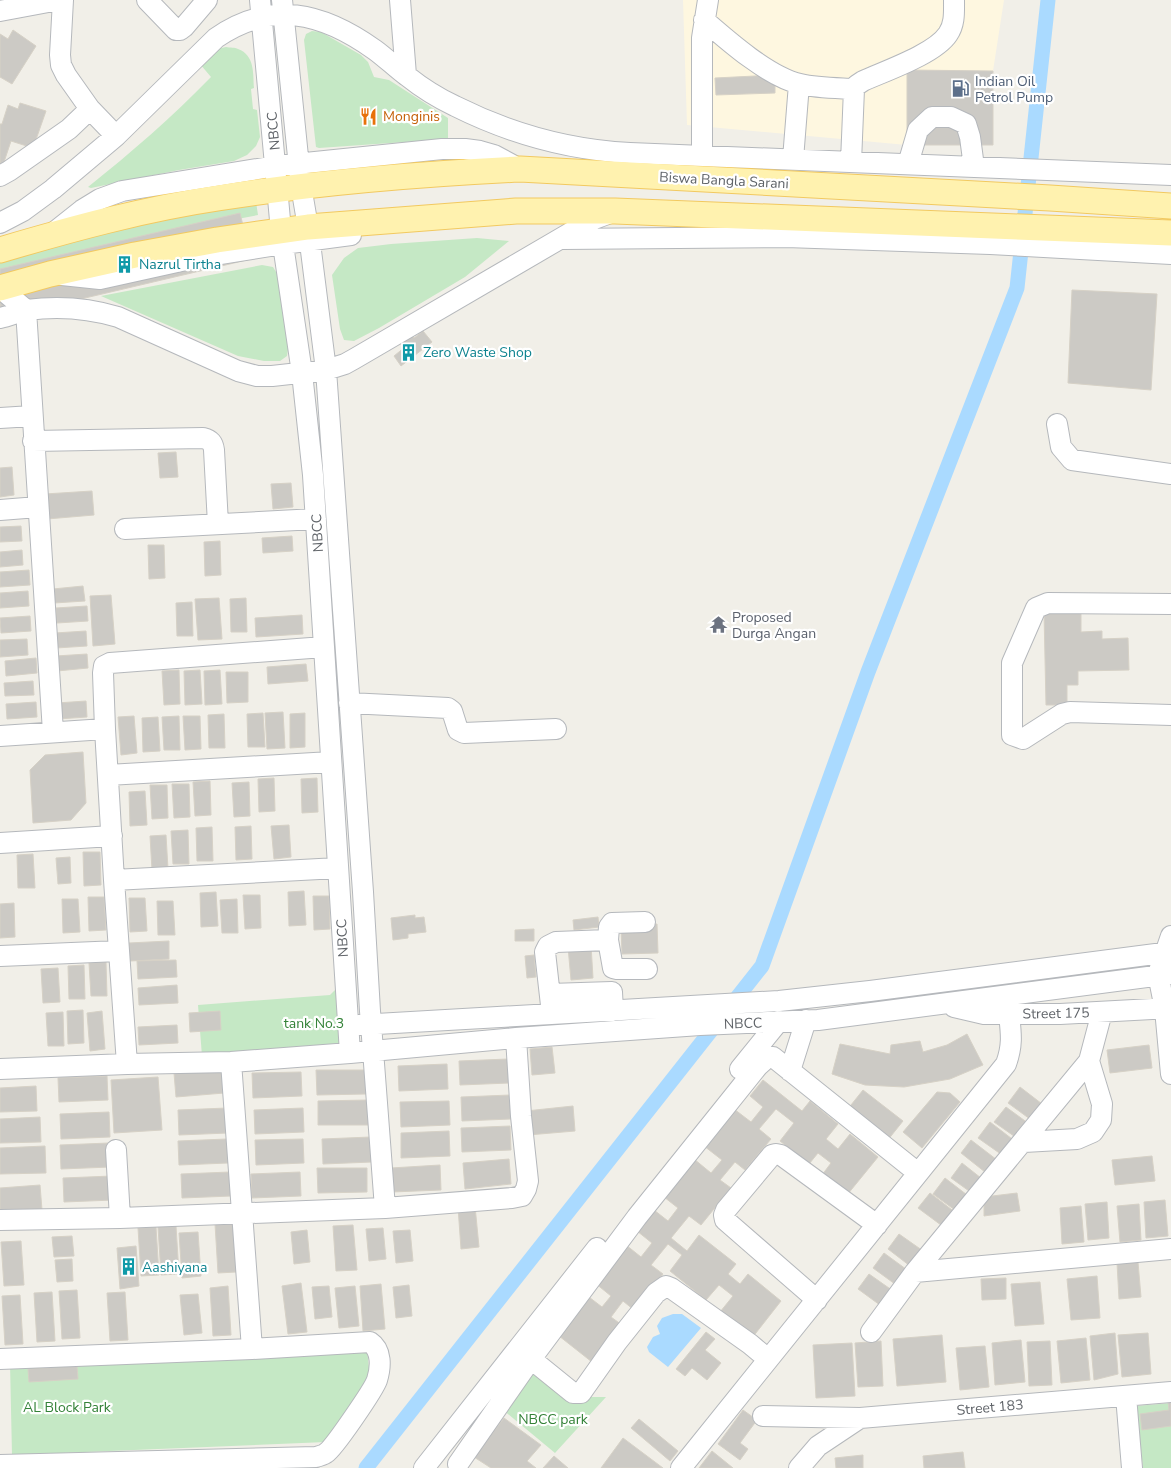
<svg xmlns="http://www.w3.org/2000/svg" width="1171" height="1468" font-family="'Nunito Sans',sans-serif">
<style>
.commercial{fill:#fef7e0}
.green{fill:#c5e8c5}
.water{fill:#aadaff}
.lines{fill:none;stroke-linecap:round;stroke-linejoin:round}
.canal{stroke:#aadaff;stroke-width:15}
.building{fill:#cccac5;stroke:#d6d1c6}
.minor-casing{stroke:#b5b8bc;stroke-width:22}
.major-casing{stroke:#f2c960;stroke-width:27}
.minor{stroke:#fff;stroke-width:20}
.major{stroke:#fff2af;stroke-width:25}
.labels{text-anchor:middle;stroke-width:4.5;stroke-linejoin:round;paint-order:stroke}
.service-label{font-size:14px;fill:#4e5e75;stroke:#fff;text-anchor:start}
.food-label{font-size:14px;fill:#c56008;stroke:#fff;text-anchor:start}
.street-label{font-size:14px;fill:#5f6368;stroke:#fff}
.culture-label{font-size:14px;fill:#0d838f;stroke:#fff;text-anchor:start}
.worship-label{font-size:14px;fill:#5b616d;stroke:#fff;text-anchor:start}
.park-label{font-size:14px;fill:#348238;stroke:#fff}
</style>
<rect width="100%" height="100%" fill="#f1efe8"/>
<path class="commercial" d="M683 0H1004L993 71 907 70V145L687 125Z"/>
<path class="green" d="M312 31 321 32 361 55 368 62 374 77 389 80 448 118V139L319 148 316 147 304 40 306 34Z
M226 47C230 48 235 47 238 49 255 55 253 74 254 88L251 89 253 109 257 110 260 137 256 146 247 155 234 161 179 170 91 188 88 187C132 152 172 117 211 77L200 64 213 50Z
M256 202 258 215 111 243 0 274V258L184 213Z
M477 238 509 241 465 277 379 328 354 341 344 340 340 329 332 275 344 258 358 248 391 244Z
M262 265 273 267 281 280 289 343 287 356 280 361H264L238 356 101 296Z
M338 987 349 1049 202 1056 198 1005 330 995Z
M367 1349 370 1378 326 1442 12 1455 10 1363Z
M523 1367 563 1396 569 1397H606L555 1453 491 1400Z
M1171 1403V1468H1143L1136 1406Z"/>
<path class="water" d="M673 1314H682L701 1328 668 1367 649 1352 647 1347 653 1337 660 1334 657 1326 662 1318Z"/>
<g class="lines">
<path class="canal" d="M366 1468 762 966 868 672 1017 288 1048 0"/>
</g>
<path class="building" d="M13 30 36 46 12 84 0 77V34L8 39Z
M907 70 993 71V145H907Z
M775 75V93L716 95 715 78Z
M20 103 46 111 33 148 11 141 3 165 0 164V124H2L8 105 18 109Z
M240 213 251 259 0 318V269Z
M1072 290 1157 294 1151 390 1068 383Z
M423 331 432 342 401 366 394 356 405 347 402 343 412 336 414 338Z
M176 452 178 477 160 478 158 453Z
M12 467 14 495 0 497V468Z
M291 483 293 507 273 509 271 484Z
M92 491 94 515 47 519 45 494Z
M21 526 22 541 0 542V527Z
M292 536 293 551 263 553 262 538Z
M220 541 221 575 205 576 204 542Z
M148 545H164L165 578 149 579Z
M22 550 23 565 0 567V552Z
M29 570 30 585 0 587V572Z
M83 586 85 601 54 603 53 589Z
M28 591 29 606 0 608V593Z
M111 595 115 644 93 646 90 596Z
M219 598 222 639 198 640 195 599Z
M246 598 247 632H231L230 599Z
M192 602 193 636H177L176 603Z
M87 606 88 621 57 623 56 608Z
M1044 612H1081V632L1102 631V639L1128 638 1129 670 1078 671V685H1067V705H1046Z
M302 615 303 634 256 637 255 618Z
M30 616 31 631 1 633 0 618Z
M86 631 87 646 56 648 55 633Z
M27 639 28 655 0 657V640Z
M87 654 88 668 57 671 56 656Z
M36 658 37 673 6 676 5 661Z
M306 664 308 681 268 684 267 667Z
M179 670 180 704 164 705 162 671Z
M200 670 202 704 185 705 184 671Z
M220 670 222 704 205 705 204 671Z
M226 672H248V702L227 703Z
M33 681 34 695 5 696 4 683Z
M86 701 87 717 58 719 57 703Z
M36 702 37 717 7 719 6 704Z
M283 712 285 748 267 749 265 713Z
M263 713 265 747H248L247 714Z
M305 713V747L290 748V714Z
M224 714 225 748H209L208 715Z
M134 716 137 753 121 755 118 717Z
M179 716 180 750H164L162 717Z
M183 716H200L201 749 185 750Z
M158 717 160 751 143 752 142 718Z
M83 752 86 803 71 820 33 823 30 770 45 755Z
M274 778 275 811 259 812 258 779Z
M317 778 318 812 302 813 301 779Z
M210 781 211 815 195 816 193 782Z
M249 782 250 816 234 817 232 783Z
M172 784H189L190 817 174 818Z
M150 785H167L168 818 152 819Z
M145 791 147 825 130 826 129 792Z
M289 825 291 857 274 859 271 826Z
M251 826 252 859 236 860 235 827Z
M212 827 213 861H197L196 828Z
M188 830 189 864H173L171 831Z
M166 835 168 869 152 870 150 836Z
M83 852H100L101 885 84 886Z
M33 854 35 888H18L17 855Z
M70 857 71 883 58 884 56 858Z
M304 891 306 925 289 926 288 892Z
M216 892 218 926 201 927 200 893Z
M243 895H260L261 928 245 929Z
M313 896H329L330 929 314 930Z
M88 897H104L106 930 89 931Z
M129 898H145L147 931 130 932Z
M62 899H78L80 932 63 933Z
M237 899 238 933H222L220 900Z
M157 901H173L175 935H158Z
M14 903 15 937 0 938V904Z
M415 915V918L424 917 426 932 408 934V938L393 940 391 918Z
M598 917 599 927 574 930 573 920Z
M657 924 658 953 622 954 621 926Z
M534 929V941H515V930Z
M169 941V959L130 961 129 943Z
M591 945 593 978 571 980 568 947Z
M534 955 536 977 527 978 525 956Z
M176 960 177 977 138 979 137 961Z
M106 962 107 996H91L89 963Z
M84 965 85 999H69L68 966Z
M58 968 60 1002 43 1003 41 969Z
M177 985 178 1003 139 1005 138 988Z
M83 1010 84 1043 68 1044 67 1011Z
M102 1011 105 1049 90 1051 87 1013Z
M220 1011 221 1030 190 1032 189 1013Z
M63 1012 64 1046H48L46 1013Z
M177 1025 178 1043 139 1045 138 1027Z
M967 1034 983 1065 950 1079 904 1087 865 1085 832 1074 840 1044 890 1054 891 1045 920 1041 923 1052 947 1045Z
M1149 1045 1152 1068 1110 1073 1107 1050Z
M552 1047 555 1073 532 1075 530 1049Z
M508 1059 509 1083 460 1085 459 1061Z
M447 1064 448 1089 399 1091 398 1066Z
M223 1070 224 1093 176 1097 174 1073Z
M316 1070H366V1094L317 1095Z
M301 1072 302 1096 253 1098 252 1073Z
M107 1076 108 1100 59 1102 58 1078Z
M158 1077 162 1130 114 1133 111 1080Z
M763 1080 802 1111 810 1101 838 1124 826 1139 838 1149 850 1134 878 1157 847 1195 822 1175 831 1163 818 1153 809 1164 780 1141 794 1123 776 1109 759 1129 771 1139 745 1170 735 1162 720 1180 731 1188 701 1225 689 1216 671 1238 687 1251 699 1235 736 1264 728 1274 740 1284 748 1274 781 1301 752 1338 720 1312 733 1296 719 1285 706 1300 670 1271 682 1255 668 1244 651 1265 663 1274 634 1310 623 1301 611 1317 622 1325 592 1362 554 1332 585 1294 602 1307 611 1296 595 1283 626 1245 641 1257 652 1243 637 1231 654 1210 668 1221 678 1208 664 1197 694 1159 711 1173 722 1160 704 1146 734 1109 751 1122 763 1107 750 1096Z
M36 1086 37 1111 0 1112V1088Z
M1020 1087 1046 1107 1034 1122 1008 1103Z
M863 1090 903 1121 887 1141 847 1110Z
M937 1092 950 1093 960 1102 922 1148 903 1132Z
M510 1095 511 1119 462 1121 461 1097Z
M368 1100V1125H318V1101Z
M449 1101 450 1125 401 1127 400 1102Z
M573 1106 575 1131 528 1135 526 1111Z
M1006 1107 1032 1126 1021 1141 994 1122Z
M227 1108 228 1133 179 1135 178 1110Z
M303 1108 304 1132 255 1134 254 1110Z
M109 1112 110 1137 61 1139 60 1114Z
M40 1117 41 1142 0 1143V1119Z
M990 1122 1016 1142 1005 1157 978 1138Z
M510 1126 511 1150 462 1152 461 1128Z
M449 1131 450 1156 401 1158V1133Z
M371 1137 372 1162 323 1164 322 1139Z
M227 1139 228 1163 179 1165 178 1141Z
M303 1139 304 1163 256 1165 255 1140Z
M971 1140 1001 1163 990 1176 961 1153Z
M109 1143 110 1167 61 1169 60 1145Z
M45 1146 46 1173 0 1174V1148Z
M1152 1156 1155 1181 1115 1185 1112 1160Z
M509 1159 511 1184 465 1189 463 1163Z
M962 1163 986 1182 976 1196 951 1178Z
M440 1165 441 1190 392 1192 391 1168Z
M317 1168H367V1192L318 1193Z
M230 1172 231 1196 182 1198 181 1174Z
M300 1172 301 1196 252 1198 251 1174Z
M112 1176 113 1200 64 1202 63 1178Z
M945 1178 971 1198 959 1213 933 1194Z
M40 1185 42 1210 0 1213V1188Z
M930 1193 956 1213 945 1228 918 1208Z
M1017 1193 1020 1211 984 1216V1197Z
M1165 1200 1168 1236 1146 1238 1144 1202Z
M1107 1202 1109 1238 1088 1240 1085 1204Z
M1139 1204 1141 1240 1120 1242 1117 1206Z
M475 1206 479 1247 461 1249 458 1207Z
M1081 1206 1084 1242 1062 1244 1060 1208Z
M233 1223 236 1272 218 1273 215 1224Z
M353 1225 357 1270 336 1271 333 1226Z
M176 1226 179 1274 161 1275 158 1227Z
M156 1227 159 1275 141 1276 138 1228Z
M383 1228 386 1259 369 1261 366 1229Z
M307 1230 310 1262 294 1264 291 1232Z
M410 1230 413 1261 396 1263 393 1231Z
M198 1232 201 1276 182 1278 179 1233Z
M899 1234 926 1253 914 1269 888 1249Z
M72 1236 74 1256 54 1257 52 1237Z
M21 1241 24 1285 4 1286 1 1242Z
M136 1246 139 1286 120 1289 117 1248Z
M884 1253 910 1272 899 1287 873 1268Z
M72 1259 73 1281 57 1282 55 1260Z
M1138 1262 1141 1297 1119 1299 1117 1263Z
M869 1274 896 1293 884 1308 858 1289Z
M1097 1276 1100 1318 1071 1320 1067 1279Z
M1006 1278V1299L982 1300 981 1279Z
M1040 1282 1044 1324 1015 1326 1011 1284Z
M301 1283 307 1332 288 1334 282 1286Z
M381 1284 385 1329 363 1331 360 1286Z
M409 1285 412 1316 396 1318 393 1287Z
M228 1286 231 1335 213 1336 210 1288Z
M329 1286 332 1317 315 1319 312 1287Z
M355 1286 359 1326 339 1328 335 1288Z
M77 1290 80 1338 62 1339 59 1291Z
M52 1292 55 1341 37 1342 34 1293Z
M125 1292 128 1340 110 1341 107 1293Z
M198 1294 202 1333 184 1335 180 1295Z
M20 1295 23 1344 5 1345 2 1296Z
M706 1332 715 1339 705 1350 721 1363 707 1380 692 1368 685 1376 676 1369Z
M1115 1333 1118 1374 1094 1380 1090 1336Z
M1148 1333 1151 1374 1122 1377 1118 1335Z
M942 1335 946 1382 897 1386 893 1339Z
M1086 1338 1090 1380 1061 1383 1057 1341Z
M1021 1340 1025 1382 995 1385 992 1343Z
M881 1341 883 1386 858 1387 855 1343Z
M1050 1341 1052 1385 1029 1386 1027 1342Z
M852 1343 855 1396 816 1398 813 1345Z
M985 1346 989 1387 960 1390 956 1348Z
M77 1366 78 1379 29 1382 28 1369Z
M1171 1400V1426L1142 1430 1140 1414 1169 1410 1168 1401Z
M743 1410 757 1420 740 1443 748 1449 740 1460 718 1444Z
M504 1418 541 1445 527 1461 536 1468H491L474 1457Z
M639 1419 678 1451 670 1461 631 1428Z
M623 1438 663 1468H601Z
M712 1451 733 1468H699Z
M963 1452 965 1468H924L923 1456Z
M863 1455V1468H836L835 1458Z
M554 1456 568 1468H543Z"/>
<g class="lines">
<defs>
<path id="minor" d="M63 0 60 55 61 65 66 75 90 109 116 136
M147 0 176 30H180L184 27 207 0
M260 0 281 231 302 373 313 475 350 1053 516 1038 700 1025 818 1020 1171 974
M282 0 301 186 308 227 326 370 363 892 370 1011 385 1208
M400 0 406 75
M0 11 59 0
M704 20C728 41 769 77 800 84 817 88 836 88 854 89
M702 156V38L708 0
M793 159 799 84
M851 162 854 89 857 85 863 81C885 71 935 54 948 34 955 24 954 12 954 0
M908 164 918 130 932 117H951L966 124 970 137 974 167
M0 176 9 171 69 129 90 109
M0 223 23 211 53 189 116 136 216 38C271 0 322 12 375 50 386 58 396 68 407 76 422 88 438 98 455 106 509 133 570 150 630 153L1171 175
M53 233 82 210 100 199 122 191 276 166 442 149H465L480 151 494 155 520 169
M563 239 786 237 990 244 1171 254
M62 275 100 279 195 258 283 244 351 235
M0 288 26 310 53 732
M0 318C9 316 18 312 27 310 57 306 88 308 118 317L238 371 257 376H272L326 370 345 364 354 359 594 219 613 212
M0 418 32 416
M1057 424 1061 447 1072 460 1171 474
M33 441 203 438C211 440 213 443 214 450L218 524
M0 510 38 507
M125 529 316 519
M1171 604 1048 603 1036 608 1012 663V735L1023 739 1062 714 1070 712 1171 715
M349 703 448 708 452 711 458 730 464 733 556 729
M105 729 103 673 104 666 110 663 324 647
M0 736 105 729 114 880 127 1064
M108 775 331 762
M0 843 112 836
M114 880 338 868
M1171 936 1158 974 1165 1009 1171 1074
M608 940 613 968 617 969H647
M0 956 119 951
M550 994 612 992 613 1011
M954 1007 984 1014H1060L1171 1008
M552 1014 545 952 548 946 556 942 608 940 609 927 612 923 645 922
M359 1025 779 1001 870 991 1171 952
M231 1062 252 1349
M0 1069 127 1064 231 1062 350 1053
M740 1069 779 1021
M790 1071 806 1020
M1024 1142 1077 1139 1093 1132 1101 1120 1102 1104 1089 1061
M116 1150 120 1218
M0 1220 120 1218 385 1208 512 1198 522 1196 526 1189 528 1181 521 1116 516 1038
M915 1272 1171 1249
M817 1300 725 1220 724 1215 726 1210 772 1155 776 1154 781 1155 877 1225
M871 1332 915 1272 1089 1061 1102 1012
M0 1359 252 1349 370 1342C382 1350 381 1367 377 1380 374 1389 334 1448 326 1453 324 1455 319 1456 316 1457L0 1465
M768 1359 750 1344 671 1288 666 1286 656 1293 617 1342 581 1393H573L531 1359 637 1217 758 1066 768 1057H773L918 1173
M1126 1396 1132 1468
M763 1416 860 1418
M458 1464 531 1359
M424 1468 597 1248
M681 1468 1006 1064C1013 1045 1011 1033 1009 1014
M799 1468 818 1446 860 1418 1171 1392"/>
<path id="major" d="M0 250C71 229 144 209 218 198 318 182 419 174 520 169L1050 198 1171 206
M0 288 50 274 135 255 217 240 308 227 516 211H615L1171 233"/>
</defs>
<use href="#minor" class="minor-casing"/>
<use href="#major" class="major-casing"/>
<use href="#minor" class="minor"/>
<use href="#major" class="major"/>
</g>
<defs>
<symbol id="fuel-bare" viewBox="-9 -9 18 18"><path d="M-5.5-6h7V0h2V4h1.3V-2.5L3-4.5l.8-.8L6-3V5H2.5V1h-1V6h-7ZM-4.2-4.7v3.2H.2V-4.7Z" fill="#5c6f8a" stroke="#fff" stroke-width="2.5" paint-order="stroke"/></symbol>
<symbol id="restaurant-bare" viewBox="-9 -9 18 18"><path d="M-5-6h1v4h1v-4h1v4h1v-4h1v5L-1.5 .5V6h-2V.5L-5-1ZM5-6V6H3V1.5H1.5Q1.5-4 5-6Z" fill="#e8710a" stroke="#fff" stroke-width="2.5" paint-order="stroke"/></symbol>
<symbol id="building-bare" viewBox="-9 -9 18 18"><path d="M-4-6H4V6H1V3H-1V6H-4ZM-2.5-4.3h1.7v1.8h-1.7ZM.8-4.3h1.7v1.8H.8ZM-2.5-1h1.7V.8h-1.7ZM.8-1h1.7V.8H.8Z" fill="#0f9aa8" stroke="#fff" stroke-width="2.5" paint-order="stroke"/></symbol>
<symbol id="temple-bare" viewBox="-9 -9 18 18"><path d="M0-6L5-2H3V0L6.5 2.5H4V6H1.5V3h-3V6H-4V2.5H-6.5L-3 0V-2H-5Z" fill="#6b7280" stroke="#fff" stroke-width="2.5" paint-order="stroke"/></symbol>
</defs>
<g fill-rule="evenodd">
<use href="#fuel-bare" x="948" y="76" width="25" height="25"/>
<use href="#restaurant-bare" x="356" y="104" width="25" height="25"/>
<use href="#building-bare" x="112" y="252" width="25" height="25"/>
<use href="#building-bare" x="396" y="340" width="25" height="25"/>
<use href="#temple-bare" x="706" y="612" width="25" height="25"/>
<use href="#building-bare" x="116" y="1254" width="25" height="25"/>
</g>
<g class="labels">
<g class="service-label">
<text x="975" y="86">Indian Oil<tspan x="975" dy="16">Petrol Pump</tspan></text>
</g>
<g class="food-label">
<text x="383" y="121">Monginis</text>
</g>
<g class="street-label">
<text transform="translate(273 131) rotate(-95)" y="5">NBCC</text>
<text transform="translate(724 180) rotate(3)" y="5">Biswa Bangla Sarani</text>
<text transform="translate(317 533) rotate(-93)" y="5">NBCC</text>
<text transform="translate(342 938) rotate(-93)" y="5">NBCC</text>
<text transform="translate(1056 1013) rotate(-1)" y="5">Street 175</text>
<text transform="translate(743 1023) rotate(-2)" y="5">NBCC</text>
<text transform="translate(990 1407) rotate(-5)" y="5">Street 183</text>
</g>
<g class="culture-label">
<text x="139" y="269">Nazrul Tirtha</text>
<text x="423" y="357">Zero Waste Shop</text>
<text x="142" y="1272">Aashiyana</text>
</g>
<g class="worship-label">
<text x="732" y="622">Proposed<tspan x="732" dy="16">Durga Angan</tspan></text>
</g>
<g class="park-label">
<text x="314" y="1028">tank No.3</text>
<text x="67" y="1412">AL Block Park</text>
<text x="553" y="1424">NBCC park</text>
</g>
</g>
</svg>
